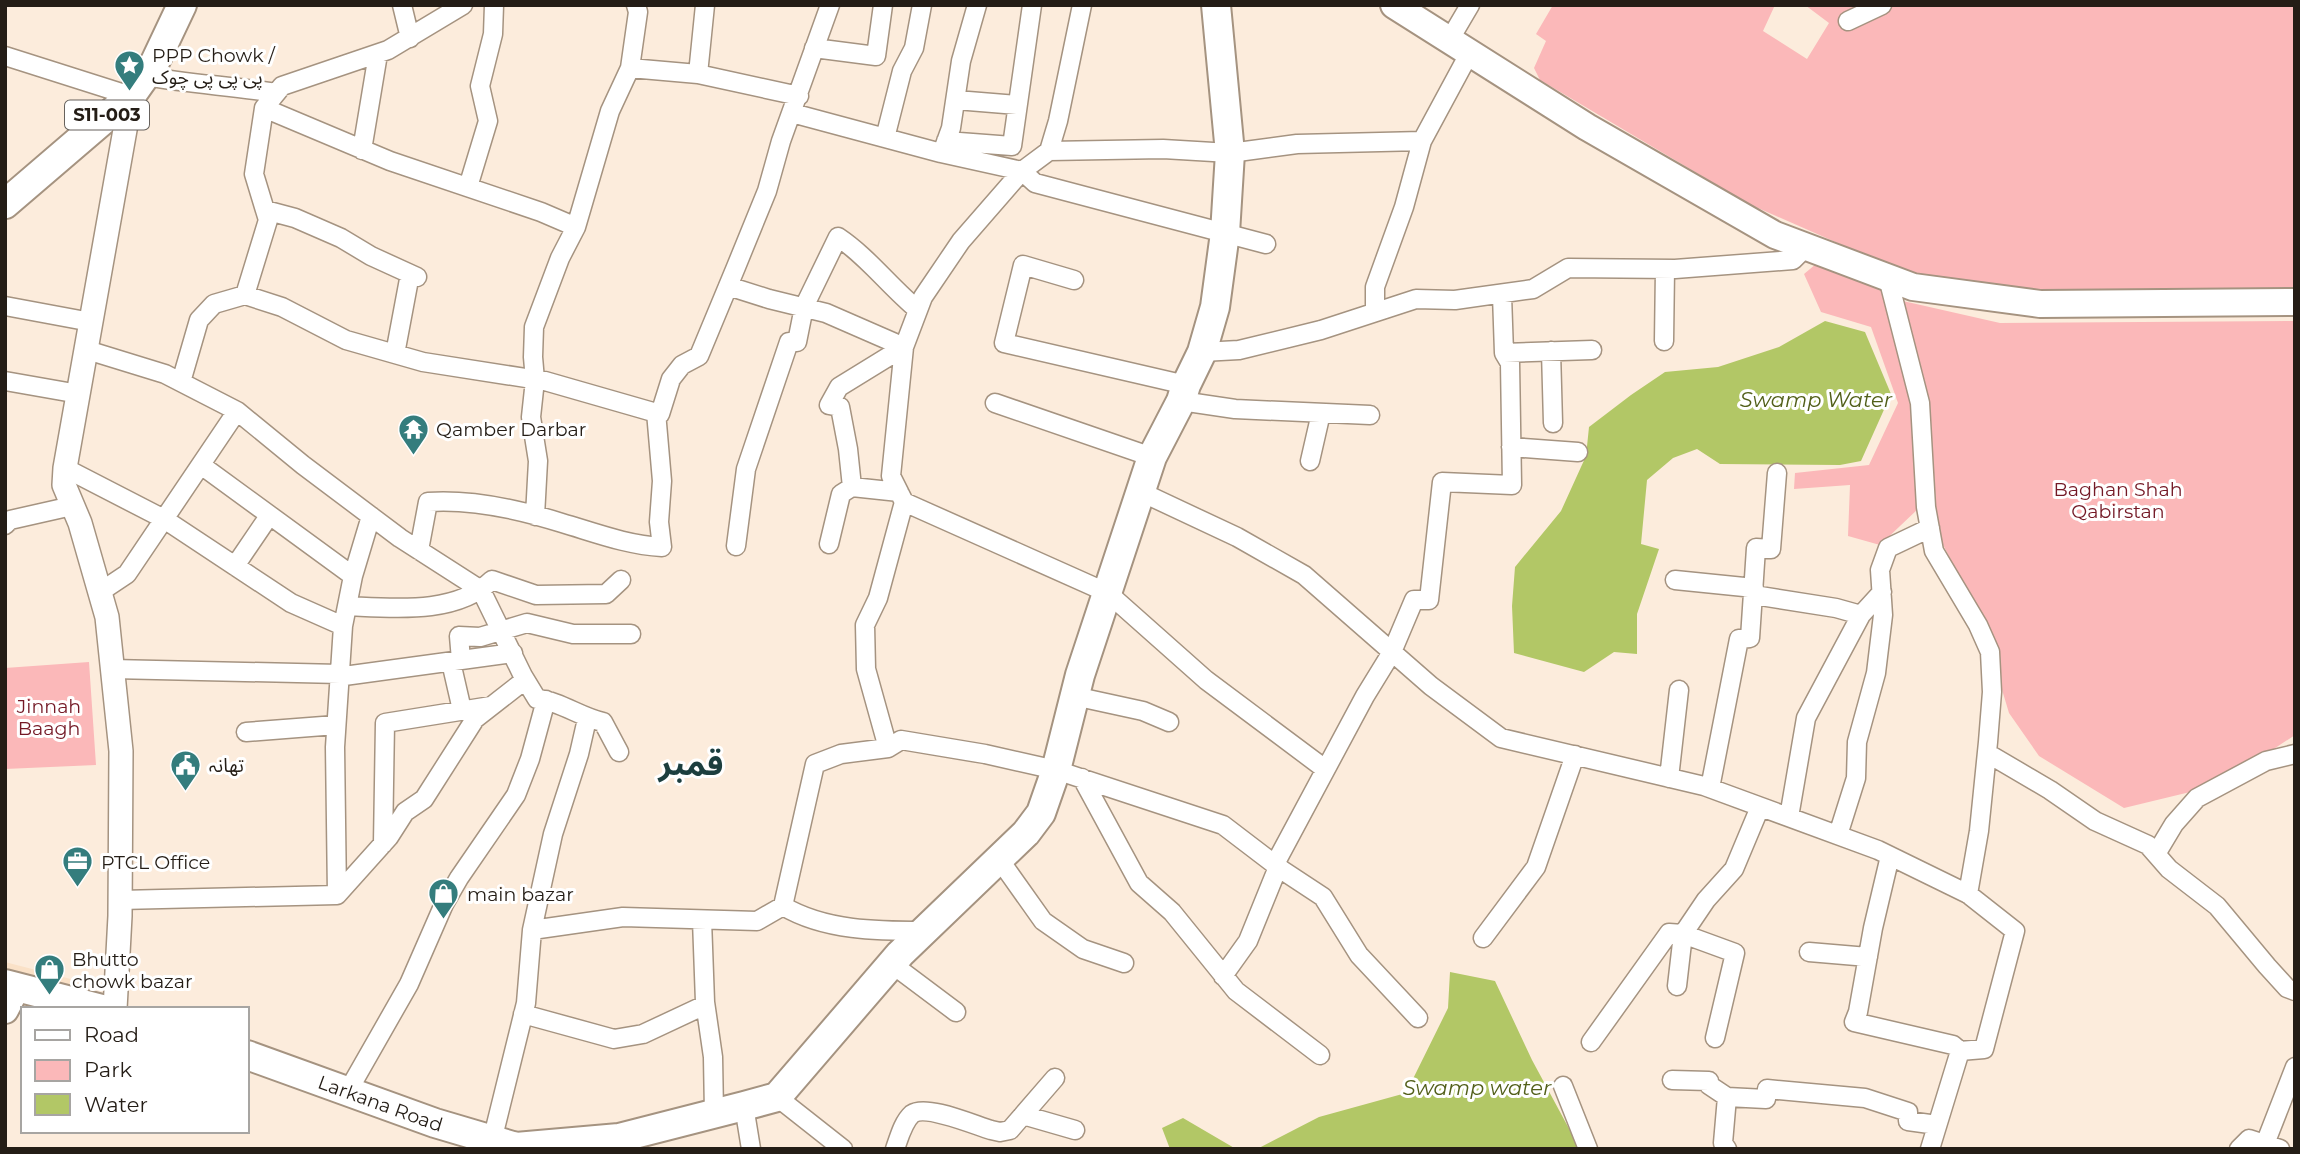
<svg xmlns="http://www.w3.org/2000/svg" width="2300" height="1154" font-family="Montserrat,'Noto Sans Arabic',sans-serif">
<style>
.built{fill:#fae1c7}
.green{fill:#fbb8b9}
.water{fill:#b2c766}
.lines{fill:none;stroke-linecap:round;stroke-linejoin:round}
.minor-casing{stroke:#a59380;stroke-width:21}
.tertiary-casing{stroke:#a59380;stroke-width:26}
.secondary-casing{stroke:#a59380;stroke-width:30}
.primary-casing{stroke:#a59380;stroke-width:32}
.minor{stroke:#fff;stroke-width:18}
.tertiary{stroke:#fff;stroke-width:23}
.secondary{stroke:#fff;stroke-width:26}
.primary{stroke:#fff;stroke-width:28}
.labels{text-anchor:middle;stroke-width:6;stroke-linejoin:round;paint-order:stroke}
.shield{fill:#fff;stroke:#66615c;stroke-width:2}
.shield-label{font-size:18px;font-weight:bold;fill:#241d16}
.poi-label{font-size:19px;fill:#241d16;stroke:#fff;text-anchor:start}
.park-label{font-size:19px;fill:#741926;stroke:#fff}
.street-label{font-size:19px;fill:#241d16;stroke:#fff}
.water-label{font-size:21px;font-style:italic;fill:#525f1a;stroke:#fff}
.town-label{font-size:33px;font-weight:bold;fill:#1c3e3e;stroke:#fff}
</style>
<rect width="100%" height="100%" fill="#fcecdc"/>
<path class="built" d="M5 962 90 984 94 1009H23V1013L5 1010Z"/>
<path class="green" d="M1553 5H1775L1763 31 1807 59 1829 23 1805 5H2295V293L2095 298 1882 285 1912 395 1913 451 1919 508 1880 545 1848 536 1850 485 1794 489 1795 473 1869 465 1898 403 1871 327 1821 312 1804 274 1840 244 1749 204 1540 80 1534 68 1546 41 1536 34Z
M1903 301 2000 323 2295 321V735L2219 785 2124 808 2039 756 2009 713 1997 673 1996 648 1938 535 1930 418Z
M89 662 96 765 5 769V668Z"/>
<path class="water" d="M1825 321 1865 332 1891 394 1861 461 1840 465 1720 464 1697 449 1673 458 1647 480 1641 544 1659 549 1637 614V654L1614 652 1584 672 1514 653 1512 606 1515 567 1561 511 1586 456 1589 427 1631 395 1665 372 1718 367 1779 347Z
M1450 972 1495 981 1532 1060 1580 1149H1257L1319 1117 1406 1093 1448 1008Z
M1183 1118 1236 1149H1170L1162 1128Z"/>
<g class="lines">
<defs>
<path id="minor" d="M402 5 410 38
M1848 21 1882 5
M1450 39 1470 5
M814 48 876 56 883 5
M5 56 131 96
M630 68 698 74 799 96
M698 74 705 5
M145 76C189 84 232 86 276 93
M956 100 1017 105
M264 108 390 161 541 212 576 227
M792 113 941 153 1022 171 1035 183 1266 244
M885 138 902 71 914 48 922 5
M946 141 1012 146 1032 5
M362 150 378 54
M943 150 951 128 961 61 977 5
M1049 151 1058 121 1082 5
M468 187 488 121 480 86 493 34 494 5
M265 210 295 218 341 238 371 256 417 277
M1888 278 1920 403 1926 507 1934 551 1978 625 1990 652 1992 692 1988 742 1979 831 1968 894
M1074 280 1023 265 1004 343 1186 385
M728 286 769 299 826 313 904 347 839 387 829 405 840 407 848 449 852 487
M245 295 268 220 254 174 264 108 282 86 388 50 463 5
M5 306 91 322
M1375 311V287L1404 207 1422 141 1470 52
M1664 341 1665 269
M87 350 165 374 237 411 303 465 400 538 481 590 523 676 537 699C560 701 580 717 603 722L619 752
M1551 351 1553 423
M1202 352 1239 350 1321 330 1416 299 1455 300 1533 289 1568 268 1675 269 1793 260 1806 247
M1504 353 1592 350
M395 354 410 274
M5 381 79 394
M181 382 199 320 214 304 245 295 282 307 346 340 423 362 545 381 660 414 671 379 682 365 699 356 736 267 767 191 781 141 830 5
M1181 401 1235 409 1370 415
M995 403 1152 457
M1511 447 1578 452
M1310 461 1321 413
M201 465 353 576
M65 468 164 519 291 603 343 626
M1141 492 1237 537 1304 575 1431 686 1501 738 1704 786 1878 850 1968 894 2015 931 1984 1049 1960 1051 1953 1045 1854 1022 1858 1012 1873 928 1890 856
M904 502 1108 593 1206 680 1325 769
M535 516 538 461 531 417 535 380 533 357 534 327 560 258 576 227 610 111 630 68 638 12 636 5
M5 525 10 520 72 506
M829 544 841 494 852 487 899 492
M736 546 746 469 789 342H797L804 307 838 237C868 257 890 287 918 310
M419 550 428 502C471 499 521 510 562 523 596 533 627 545 662 547L659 522 662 481 656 412
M235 566 269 516
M1675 580 1754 588
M100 592 127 574 237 411
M1754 595 1836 608 1861 615
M347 606C394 608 456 615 492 580L536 595 606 594 621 580
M461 660 459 636 480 637 527 623 573 634H631
M451 662 462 710
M112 669 340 674 344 676 513 653
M1074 696 1143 711 1169 722
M246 732 336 725
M888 748 866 669 865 625 878 598 904 502 891 476 904 347 923 297 961 241 1022 171 1049 151 1163 149 1230 153 1297 144 1422 141
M1987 753 2050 790 2095 821 2148 845 2169 869 2217 906 2267 966 2287 988 2295 991
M1082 778 1139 883 1172 912 1236 991 1320 1055
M1669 778 1679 690
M1710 788 1739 639 1750 638 1756 548 1771 549 1777 473
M1789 817 1806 718 1861 615 1882 592
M1838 835 1856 778 1857 742 1876 673 1883 615 1880 570 1888 548 1930 528
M383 844 385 723 491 706
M2156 854 2174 824 2197 798 2266 761 2295 754
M999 859 1043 921 1083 949 1124 963
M1275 864 1365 696 1392 652 1414 600H1429L1442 482 1512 485 1510 363 1504 353 1502 295
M337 895 335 747 343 626 353 576 371 516
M120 900 337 895 389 837 405 812 424 799 475 719 525 680
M783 906C825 931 878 931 925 931
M702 920 705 1002 713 1057 714 1113
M532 930 623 917 757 921 783 906 815 764 841 754 888 748 901 740 985 754 1056 770 1223 825 1282 870 1323 897 1359 955 1418 1018
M1483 938 1536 867 1575 755
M1809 952 1868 957
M892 964 956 1012
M1223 976 1248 941 1278 867
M1677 986 1683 934 1706 900 1734 869 1760 807
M523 1014 614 1039 643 1034 705 1005
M1591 1042 1669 933 1683 934 1735 953 1715 1038
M1672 1080 1709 1081V1085L1727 1097 1766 1099 1767 1089 1865 1098 1908 1112V1121L1937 1125
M1563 1086 1588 1149
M348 1091 409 984 444 904 459 878 516 795 530 759 546 700
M777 1097 843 1149
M744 1106 751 1149
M1023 1115 1075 1130
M2265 1144 2295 1067
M490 1149 526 1003 532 930 553 834 579 754 587 719
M895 1149C899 1138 903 1122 912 1114 926 1104 974 1125 991 1130L1000 1132 1010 1130 1055 1078
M1727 1149 1723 1143 1727 1097
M1930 1149 1960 1051
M2239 1149 2249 1139 2280 1149"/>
<path id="tertiary" d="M115 1009 120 916 121 751 107 617 80 523 64 485 65 468 131 96"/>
<path id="secondary" d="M1394 5 1587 127 1775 235 1913 287 2040 304 2295 302
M5 1010 17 987"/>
<g id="primary">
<path d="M5 204 131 96 155 62 182 5"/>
<path d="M5 984 102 1009"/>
<path id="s1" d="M247 1055 435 1123 516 1147 619 1138 744 1106 777 1097 900 954 1026 833 1041 813 1056 770 1080 675 1152 457 1181 401 1186 385 1202 352 1215 307 1225 233 1230 153 1216 5"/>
</g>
</defs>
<use href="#minor" class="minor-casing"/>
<use href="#tertiary" class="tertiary-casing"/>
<use href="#secondary" class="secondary-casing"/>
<use href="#primary" class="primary-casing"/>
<use href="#minor" class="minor"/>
<use href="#tertiary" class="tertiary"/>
<use href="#secondary" class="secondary"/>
<use href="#primary" class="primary"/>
</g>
<defs>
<symbol id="sight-pin" viewBox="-11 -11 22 30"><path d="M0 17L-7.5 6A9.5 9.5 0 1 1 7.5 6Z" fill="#347d7d" stroke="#fff"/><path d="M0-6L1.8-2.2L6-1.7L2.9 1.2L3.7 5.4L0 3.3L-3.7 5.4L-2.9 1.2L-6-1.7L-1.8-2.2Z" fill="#fff"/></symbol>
<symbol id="temple-pin" viewBox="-11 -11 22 30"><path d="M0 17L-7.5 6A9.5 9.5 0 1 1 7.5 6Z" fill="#347d7d" stroke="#fff"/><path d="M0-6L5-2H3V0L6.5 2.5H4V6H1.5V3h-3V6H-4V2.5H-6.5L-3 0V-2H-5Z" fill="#fff"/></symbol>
<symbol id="civic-pin" viewBox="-11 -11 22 30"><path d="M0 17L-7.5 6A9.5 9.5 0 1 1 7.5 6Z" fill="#347d7d" stroke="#fff"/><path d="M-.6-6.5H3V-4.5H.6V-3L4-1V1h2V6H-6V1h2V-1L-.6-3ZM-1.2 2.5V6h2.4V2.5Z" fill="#fff"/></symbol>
<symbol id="office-pin" viewBox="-11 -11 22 30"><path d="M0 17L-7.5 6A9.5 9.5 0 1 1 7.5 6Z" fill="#347d7d" stroke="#fff"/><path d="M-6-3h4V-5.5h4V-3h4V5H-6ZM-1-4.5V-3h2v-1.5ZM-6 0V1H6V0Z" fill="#fff"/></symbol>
<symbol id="shop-pin" viewBox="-11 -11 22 30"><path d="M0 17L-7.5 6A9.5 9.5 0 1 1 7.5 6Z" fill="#347d7d" stroke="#fff"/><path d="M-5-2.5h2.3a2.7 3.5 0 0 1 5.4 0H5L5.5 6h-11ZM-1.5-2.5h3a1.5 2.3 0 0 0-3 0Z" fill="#fff"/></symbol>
</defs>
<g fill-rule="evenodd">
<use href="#sight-pin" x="112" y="48" width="35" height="47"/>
<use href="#temple-pin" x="396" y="412" width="35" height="47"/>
<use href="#civic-pin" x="168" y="748" width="35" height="47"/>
<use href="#office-pin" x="60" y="844" width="35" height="47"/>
<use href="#shop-pin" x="426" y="876" width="35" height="47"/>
<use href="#shop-pin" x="32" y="952" width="35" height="47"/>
</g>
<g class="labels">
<rect class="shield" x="65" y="100.5" width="84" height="29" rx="5"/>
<g class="shield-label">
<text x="107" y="121">S11-003</text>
</g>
<g class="poi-label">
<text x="152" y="62">PPP Chowk /<tspan x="152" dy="22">پی پی پی چوک</tspan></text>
<text x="436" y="436">Qamber Darbar</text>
<text x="209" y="772">تھانہ</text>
<text x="101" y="869">PTCL Office</text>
<text x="467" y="901">main bazar</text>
<text x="72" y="966">Bhutto<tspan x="72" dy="22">chowk bazar</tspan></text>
</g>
<g class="park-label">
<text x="2118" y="496">Baghan Shah<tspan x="2118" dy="22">Qabirstan</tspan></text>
<text x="49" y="713">Jinnah<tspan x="49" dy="22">Baagh</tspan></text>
</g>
<g class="street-label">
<text dy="7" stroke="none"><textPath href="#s1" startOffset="142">Larkana Road</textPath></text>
</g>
<g class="water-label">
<text x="1816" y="407">Swamp Water</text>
<text x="1477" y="1095">Swamp water</text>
</g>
<g class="town-label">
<text x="691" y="775">قمبر</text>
</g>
</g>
<rect width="2300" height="1154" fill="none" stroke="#241d16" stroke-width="14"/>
<rect x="21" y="1007" width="228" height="126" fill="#ffffff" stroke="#a7a5a2" stroke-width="2"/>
<rect x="35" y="1030" width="35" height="10" fill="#ffffff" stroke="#a7a5a2" stroke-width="2"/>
<text x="84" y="1042" font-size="21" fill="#241d16">Road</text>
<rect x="35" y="1060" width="35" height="21" fill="#fbb8b9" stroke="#a7a5a2" stroke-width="2"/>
<text x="84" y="1077" font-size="21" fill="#241d16">Park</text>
<rect x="35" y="1094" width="35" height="21" fill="#b2c766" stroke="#a7a5a2" stroke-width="2"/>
<text x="84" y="1112" font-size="21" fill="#241d16">Water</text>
</svg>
